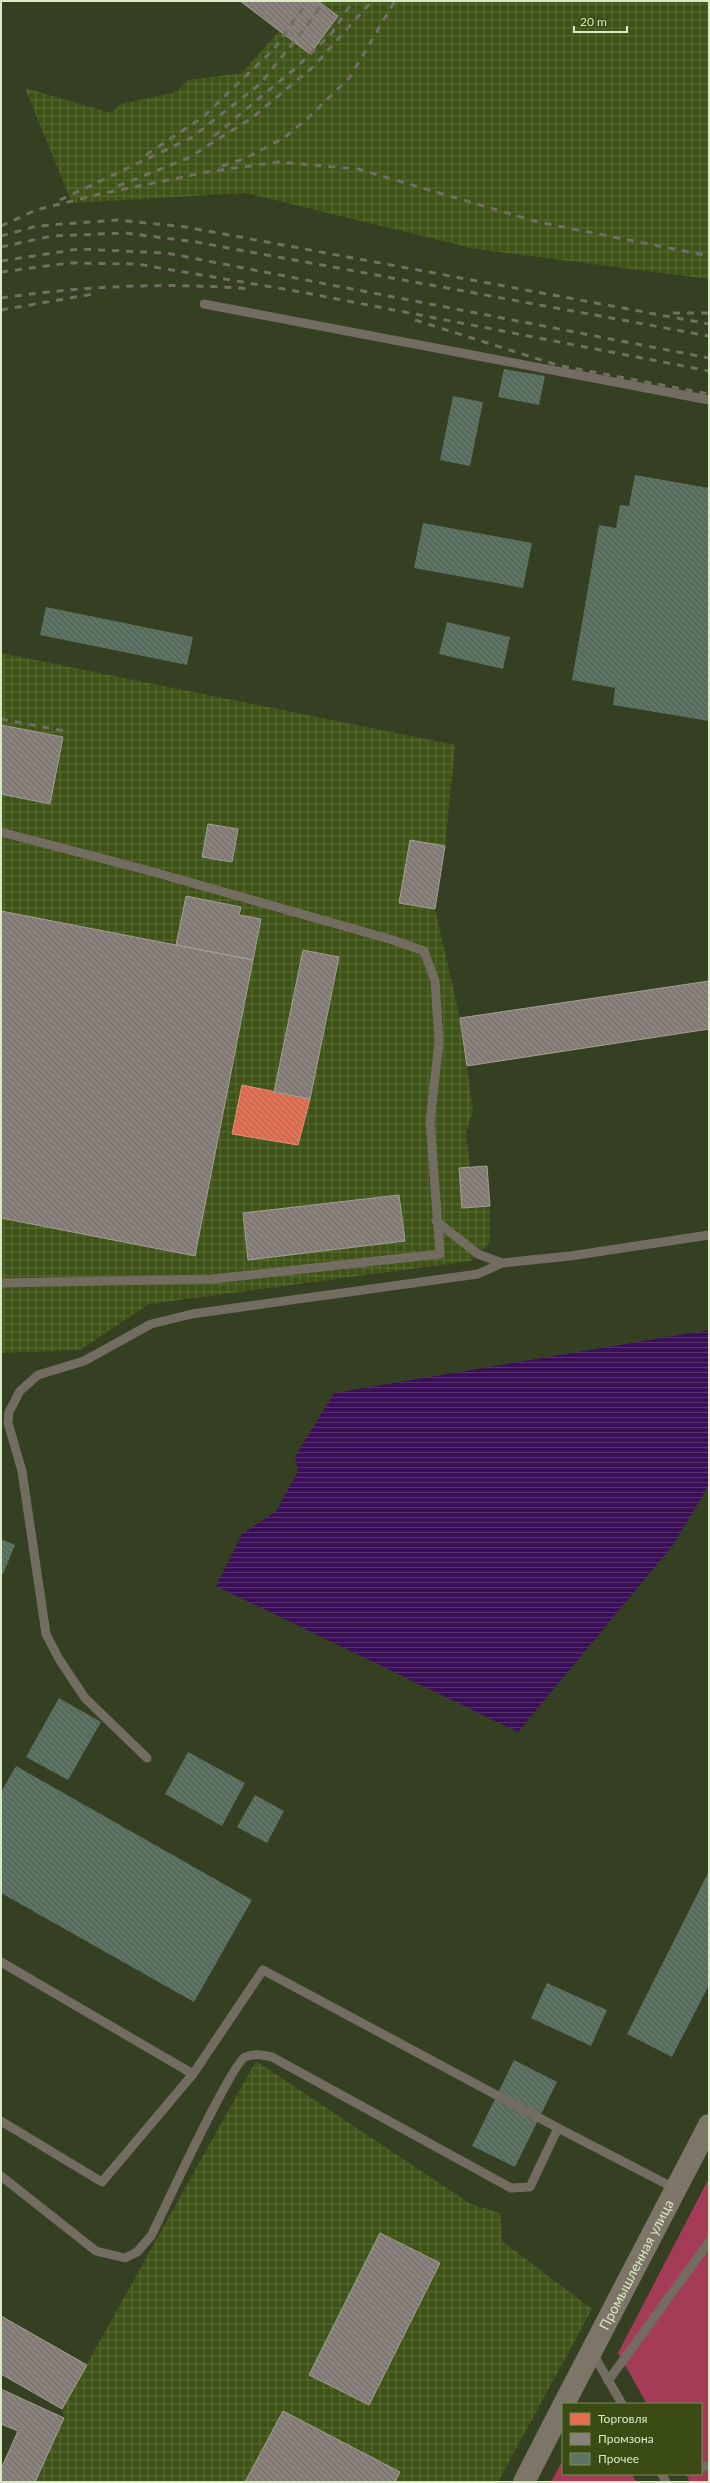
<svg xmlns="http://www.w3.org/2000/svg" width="710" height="2483" font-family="Lato,sans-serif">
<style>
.industrial{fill:url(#industrial-grid)}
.green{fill:#a43c57}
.water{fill:url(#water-rules)}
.shops{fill:url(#shops-back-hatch);stroke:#e39474}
.industry{fill:url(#industry-back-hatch);stroke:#a2a092}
.building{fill:url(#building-back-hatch)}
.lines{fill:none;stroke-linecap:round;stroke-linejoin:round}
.lane{stroke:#726c61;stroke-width:9}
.secondary{stroke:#7c7568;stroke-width:22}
.rail{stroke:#706f62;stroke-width:3;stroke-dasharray:7 7;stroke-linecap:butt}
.labels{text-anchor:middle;stroke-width:4;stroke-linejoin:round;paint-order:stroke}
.street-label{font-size:14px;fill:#daeac5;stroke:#3a4c14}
</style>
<defs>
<pattern id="industrial-grid" width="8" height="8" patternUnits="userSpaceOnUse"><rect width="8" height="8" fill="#3f5318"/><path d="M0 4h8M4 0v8" fill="none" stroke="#5a6c38"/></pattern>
<pattern id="water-rules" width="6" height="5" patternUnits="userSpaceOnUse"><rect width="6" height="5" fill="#3b0f58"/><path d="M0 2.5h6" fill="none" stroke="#57326e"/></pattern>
<pattern id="shops-back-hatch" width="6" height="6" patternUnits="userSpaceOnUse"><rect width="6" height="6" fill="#e76f51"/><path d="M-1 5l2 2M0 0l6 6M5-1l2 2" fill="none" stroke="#b5634a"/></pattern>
<pattern id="industry-back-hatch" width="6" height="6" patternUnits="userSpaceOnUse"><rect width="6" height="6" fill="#8a817c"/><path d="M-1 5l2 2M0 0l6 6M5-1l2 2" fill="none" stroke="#706c65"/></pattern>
<pattern id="building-back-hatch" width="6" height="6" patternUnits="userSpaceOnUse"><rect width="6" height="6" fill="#5b7464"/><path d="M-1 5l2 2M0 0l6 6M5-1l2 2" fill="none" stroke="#4e5d50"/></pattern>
</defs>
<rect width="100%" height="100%" fill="#353f21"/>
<path class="industrial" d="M318 1H709V279L476 249 246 193 72 203 25 88 111 113 121 104 177 92 188 80 242 73 279 31 310 54 338 17Z
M1 653 455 745 445 846 435 909 460 1018 473 1111 466 1132 470 1168 459 1169 462 1208 490 1206V1242L471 1261 149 1304 80 1350 1 1353Z
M256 2061 471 2204 500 2213 502 2241 592 2309 498 2482H35L64 2418 62 2409Z"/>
<path class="green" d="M709 2178V2482H690L686 2474H701V2404H647L618 2353Z
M563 2460V2474H632L636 2482H551Z"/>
<path class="water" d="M709 1330V1485L673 1545 518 1732 216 1586 242 1534 276 1511 298 1471 295 1457 334 1393Z"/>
<path class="shops" d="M242 1085 310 1099 298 1145 232 1134Z"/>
<path class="industry" d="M240 1H318L338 16 310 54Z
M1 725 63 737 50 804 1 794Z
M208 824 238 829 232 862 202 857Z
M410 840 445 846 435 909 399 903Z
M186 896 241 907 239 915 261 919 253 960 176 945Z
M1 911 253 960 195 1256 1 1218Z
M303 950 339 957 310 1099 274 1092Z
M709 981V1029L467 1066 460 1018Z
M487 1166 490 1206 462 1208 459 1168Z
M399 1195 405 1241 248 1260 243 1213Z
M380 2233 440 2263 369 2405 309 2375Z
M1 2316 87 2365 62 2409 1 2374Z
M1 2389 64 2418 35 2482H1V2469L18 2431 1 2424Z
M283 2411 400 2472 395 2482H245Z"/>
<path class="building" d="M504 369 545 376 539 405 498 397Z
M453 396 483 402 470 466 440 460Z
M635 475 709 488V721L613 705 615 688 572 680 599 525 616 528 620 505 629 506Z
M423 523 532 543 523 588 414 568Z
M46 607 193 637 187 665 40 635Z
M447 622 510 637 503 669 439 654Z
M1 1539 15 1545 3 1574H1Z
M59 1698 101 1722 68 1780 26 1757Z
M188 1752 245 1783 222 1826 165 1794Z
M16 1766 252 1900 194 2002 1 1893V1792Z
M255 1795 284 1811 267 1843 237 1827Z
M709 1871V1985L672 2057 627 2034Z
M547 1983 607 2010 591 2046 531 2018Z
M514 2060 557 2082 515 2167 472 2146Z"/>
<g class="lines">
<path class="lane" d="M204 304 709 400
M1 832 150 871 393 940 424 951 435 981 439 1042 430 1121 440 1254 213 1279 1 1283
M436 1221 478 1254 502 1263 570 1256 709 1235
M147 1758 85 1698 59 1659 46 1634 22 1471 8 1423 9 1412 20 1391 38 1375 84 1361 151 1324 192 1314 478 1274 502 1263
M1 1962 193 2074
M1 2121 102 2182 193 2074 263 1970 558 2128
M1 2176 96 2251 125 2258 137 2252 151 2236C164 2210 230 2066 245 2057 254 2053 263 2055 272 2057L511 2188 530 2187 558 2128 676 2189
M592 2352 622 2404
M608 2381 709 2242
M701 2467 709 2466
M662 2474 666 2482"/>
<g class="secondary">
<path id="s1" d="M564 2404 709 2125"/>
<path d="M524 2482 563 2406"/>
</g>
<path class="rail" d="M214 136 298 66 332 33 353 1
M146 155 203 117 274 49 308 1
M222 166 246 158 284 138 310 116 350 77 395 1
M118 186 188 158 252 118 314 66 372 1
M60 200 191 138 260 84 313 18 323 1
M1 226 36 210 100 194 207 172 278 162 358 169 538 222 709 256
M1 236 37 226 118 220 186 227 709 324
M1 247 52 236 125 233 196 242 709 336
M1 261 79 249 166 253 709 358
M1 272 69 263 137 264 301 292 709 371
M1 298C83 286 168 282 251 289
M1 310 93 294
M673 313H709
M415 320 557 365 709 394
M1 719 70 732"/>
</g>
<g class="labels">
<g class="street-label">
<text dy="5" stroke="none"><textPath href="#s1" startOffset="157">Промышленная улица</textPath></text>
</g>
</g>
<rect width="710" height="2483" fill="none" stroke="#daeac5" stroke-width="4"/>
<rect x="562" y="2403" width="140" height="72" fill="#3a4c14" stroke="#7a8b5b"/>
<rect x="570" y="2413" width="20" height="12" fill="#e76f51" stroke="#7a8b5b"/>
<text x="598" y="2423" font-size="12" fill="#daeac5">Торговля</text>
<rect x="570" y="2433" width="20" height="12" fill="#8a817c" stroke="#7a8b5b"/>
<text x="598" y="2443" font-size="12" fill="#daeac5">Промзона</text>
<rect x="570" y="2453" width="20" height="12" fill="#5b7464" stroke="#7a8b5b"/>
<text x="598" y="2463" font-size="12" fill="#daeac5">Прочее</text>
<path d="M574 26v6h53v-6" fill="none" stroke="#daeac5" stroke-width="2"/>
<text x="580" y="26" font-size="12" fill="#daeac5" stroke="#3a4c14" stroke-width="3" paint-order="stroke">20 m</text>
</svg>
